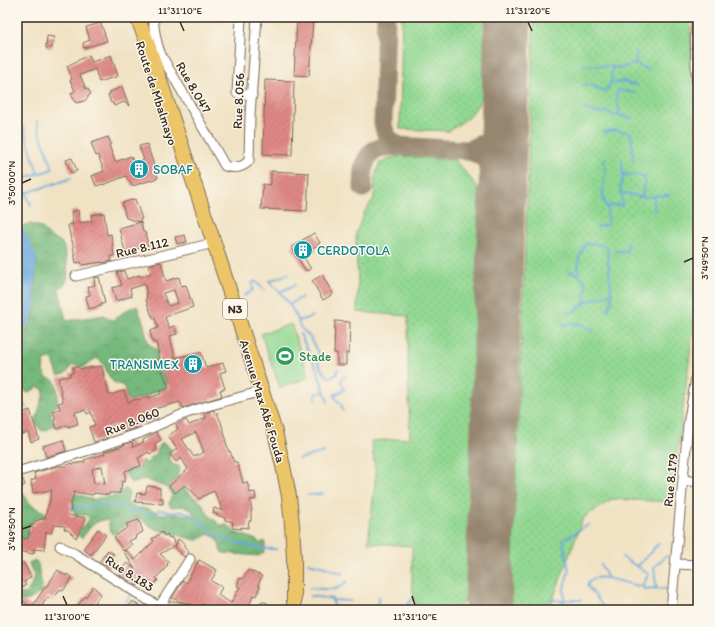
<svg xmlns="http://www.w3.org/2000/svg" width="715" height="627" font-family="Itim,sans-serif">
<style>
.industrial{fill:#d1c0bd}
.grass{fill:url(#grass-dots);stroke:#668158}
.forest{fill:url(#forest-crowns);stroke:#58714d}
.pitch{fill:#92d892;stroke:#668158}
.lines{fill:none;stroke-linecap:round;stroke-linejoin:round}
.stream{stroke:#6aa8dc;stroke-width:2}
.river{stroke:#6aa8dc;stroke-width:13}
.taxiway{stroke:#968670;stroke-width:19}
.runway{stroke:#968670;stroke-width:47}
.building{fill:url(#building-hatch);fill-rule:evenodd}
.minor-casing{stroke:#7a6a58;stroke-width:11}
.highway-casing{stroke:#7a6a58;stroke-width:16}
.minor{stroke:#fff;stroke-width:9}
.highway{stroke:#edc569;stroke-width:14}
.ticks{fill:none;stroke:#3b2a1e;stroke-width:1.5}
.labels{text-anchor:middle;stroke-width:3;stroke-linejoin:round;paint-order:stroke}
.shield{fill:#fbf7ec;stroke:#75685c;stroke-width:1}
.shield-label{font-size:12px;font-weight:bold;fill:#3b2a1e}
.street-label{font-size:13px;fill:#3b2a1e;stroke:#fbf7ec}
.culture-label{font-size:13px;fill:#0d838f;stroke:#fbf7ec;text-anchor:start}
.leisure-label{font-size:13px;fill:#27864d;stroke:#fbf7ec;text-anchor:start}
.neatline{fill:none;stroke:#3b2a1e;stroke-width:1.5}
.ticks-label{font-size:10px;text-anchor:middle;fill:#3b2a1e}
</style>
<defs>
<pattern id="grass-dots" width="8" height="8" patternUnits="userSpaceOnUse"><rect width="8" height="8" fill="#92d892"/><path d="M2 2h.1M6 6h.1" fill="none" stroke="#7fba7d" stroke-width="1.8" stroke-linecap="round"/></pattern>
<pattern id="forest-crowns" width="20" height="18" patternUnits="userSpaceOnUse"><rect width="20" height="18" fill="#75b87c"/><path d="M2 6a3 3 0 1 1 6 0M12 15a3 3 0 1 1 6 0" fill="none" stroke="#619665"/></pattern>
<pattern id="building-hatch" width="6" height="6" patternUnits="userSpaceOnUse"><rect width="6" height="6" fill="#e08987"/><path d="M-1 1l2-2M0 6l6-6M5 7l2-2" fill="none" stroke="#b7706e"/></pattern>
</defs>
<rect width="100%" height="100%" fill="#fbf7ec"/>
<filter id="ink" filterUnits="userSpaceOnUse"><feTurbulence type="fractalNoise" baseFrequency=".025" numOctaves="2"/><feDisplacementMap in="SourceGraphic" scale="8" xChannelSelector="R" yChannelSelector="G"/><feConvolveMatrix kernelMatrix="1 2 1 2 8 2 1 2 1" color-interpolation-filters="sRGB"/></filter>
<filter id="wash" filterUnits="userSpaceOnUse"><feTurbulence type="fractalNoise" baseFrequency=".012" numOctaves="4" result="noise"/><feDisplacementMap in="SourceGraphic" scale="16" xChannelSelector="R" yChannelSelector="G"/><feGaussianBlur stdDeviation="0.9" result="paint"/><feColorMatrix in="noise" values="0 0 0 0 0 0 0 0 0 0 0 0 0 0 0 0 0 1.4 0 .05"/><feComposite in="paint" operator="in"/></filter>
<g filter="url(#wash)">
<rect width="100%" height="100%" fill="#f0e2c3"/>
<path class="industrial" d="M17 231 29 255 30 260 28 306 17 310Z"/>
<path class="grass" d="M402 17H488L486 70 481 101 469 117 449 131 400 129Z
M534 17H690L698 168 694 323 671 502 612 499 583 518 549 610H511Z
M399 156 455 160 476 185 482 202 467 579C466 590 467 601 458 610H415L412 584V546L368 543 376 474 371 441 410 438 408 373V316L357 312 358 281 356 251V233L364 213 374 198 375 177 379 164 387 159Z"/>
<path class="forest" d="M31 224C35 225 40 226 43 229 46 232 48 236 52 238 55 240 59 240 61 242 66 248 70 276 66 283 64 286 61 286 59 289L66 321 104 315 109 319 113 320C121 315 128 307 137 306L144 325 148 343 157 350 158 354 156 362 167 382V385L165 389 158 391 139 399 136 398 129 401C124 394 127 390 122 385 104 383 110 364 96 358L84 367C79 367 77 364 71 365 70 367 69 372 66 373 64 375 62 374 60 376L58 375 53 360C50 358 46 360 44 362L43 371 47 378 54 380C59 388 58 397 57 406L51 411 52 420 55 425C52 428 46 430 42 431 40 429 37 426 36 423 36 418 39 408 41 404L40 403C43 398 44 394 43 389L38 387 27 393 25 391 21 381 17 382V335L24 331 31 323 35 307 36 259 22 231V227L24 225Z
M17 240 24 260 23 277 17 291Z
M161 443H164L171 449 169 455 171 463 176 466 178 465 180 470 177 475 183 483 186 491 202 503 208 514 220 525H228L234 532 257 540 259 543H261L263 541 265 542V551L259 556 223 553 220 550V546L217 538 208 534 198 540H196L155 529 139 518 130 521 117 532 112 534 109 526 108 520C94 519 89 529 82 538L79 536 77 533 89 520V517L87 515H76L73 509V501L71 500 68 496 77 494 94 500C107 493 113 502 125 488 131 492 128 497 127 503L134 507 148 509 159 514H177L191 516 193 514V511C189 509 185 506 181 506 176 506 175 508 170 506 168 502 171 499 172 495L168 488 144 479C138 481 136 484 130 482L124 470 125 468 130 470 138 469 141 466V461L143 460 146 463H148L150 458 156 455 160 445Z
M18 489 22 490C24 496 29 503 34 507 39 510 42 509 46 514L45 517C38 518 34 517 31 525L27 526V529L29 532 27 538 19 537 17 540V490Z
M35 560 38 564 42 587 40 593 29 600 20 601 17 596V590L21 594H26L31 586 34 576 30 566 29 563Z"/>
<path class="pitch" d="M291 324 309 377 280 388 261 334Z"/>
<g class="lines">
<path class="stream" d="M618 20 632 17
M635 64 636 51
M583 65 603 66H612
M611 82 617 83 624 81 630 84 637 85
M583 85H591L601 90H607L611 82 612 67 619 68 635 64 649 70
M584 109 593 112 599 113 608 112 613 115 623 116 632 119
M619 116V108L616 96 618 90 635 93
M23 127 38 173
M604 132 615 130 631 133 634 162
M17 164 22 179 53 169 39 131 37 121
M623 174 645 176 642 197
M17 180 20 179 31 205
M26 193 72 178
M621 193C628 193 634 196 640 197 650 198 659 195 669 195
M607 207 613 205 622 206V198L620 189 623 178 622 161
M654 210V197
M597 227 600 226 607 225 608 223 607 207 604 201 603 195V182L606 173 604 162 605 158
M615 251H627V244L628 242
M568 271 579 275 586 283C586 289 584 297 586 303
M289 274 269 281C284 295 290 304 299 321H298C299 330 305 330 309 336 310 338 317 351 318 352 318 355 317 358 318 361 319 368 324 372 328 377H331L336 375 338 369
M579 275C579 271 578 268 578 265 578 258 582 251 585 245 592 242 599 245 607 247L612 301 608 309 609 310
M280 292 295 285
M244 296 253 290 252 283 255 281 265 291
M290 304 302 297
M567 312C577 314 580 305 588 301 591 300 594 300 597 299 603 297 606 294 612 293
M299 321 313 316
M562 325C578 322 580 324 593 331
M300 334 316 367 328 402
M19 397 26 408
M316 400 315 394 325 391
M343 411C342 408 342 405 340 403 337 400 335 399 334 395L344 390 341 380 342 377 346 376
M298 459 324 452
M308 495 323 494
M70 508 98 506H119C121 507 124 509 127 510 131 511 135 510 139 511 143 512 146 515 150 515 156 515 156 510 160 510 163 510 166 512 169 512 174 513 179 511 184 512 194 514 206 527 214 533 227 542 261 550 276 549
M622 557 649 574 642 586
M308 563 325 567 343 574
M601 565 605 572 607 578
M637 567 659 543
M310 588C325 588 336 594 347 581
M656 588 654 567 666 556
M310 596 332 599
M550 599 561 601 563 600V610
M581 600H564V587L569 571 563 540 588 525
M121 610 131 594
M336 610 332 600 351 601
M373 610C375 606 378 603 380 599L378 596
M380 610 385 606 386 607 387 610
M404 610 412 599
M604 610 602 605 587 585C588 584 589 581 591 580 602 572 629 586 642 586L644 589 656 588 667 589"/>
<path class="river" d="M17 231 29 255 30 260 28 306 24 320 17 326"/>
<path class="taxiway" d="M386 17 383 123C385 136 388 139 399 146
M466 151 486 142 495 134 505 118
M363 188V170L367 158 373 151 382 147 399 146 464 150C488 154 492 168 502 187
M478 610 486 596 489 581"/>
<path class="runway" d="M488 610C493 412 502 215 508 17"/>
</g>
<g id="blocks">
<path class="building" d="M297 19 313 20 309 76 294 75Z
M101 23 107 41 84 48 83 43 90 40 86 27Z
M47 36 54 37 52 48H46Z
M89 55 92 62 111 55 118 76 99 82 95 69 80 75 86 89H88L91 94 88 96V98L84 101 77 103 76 102H75L71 93 75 91 70 80 72 79 67 66Z
M265 80 294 81 292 155 263 154Z
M122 87 129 106 124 102 114 106 113 103H111L108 95 110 94V92Z
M108 137 111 144 109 145 115 162 131 156 134 164 144 160 139 146 147 144 158 178 132 186 126 176 103 185V184L96 186 92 176 104 171 98 155 96 156 91 143Z
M72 158 77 171 71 173 66 160Z
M271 171 309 173 307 211 261 209 263 184 271 185Z
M135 199 142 219H140V222L126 218 122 203Z
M78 210 80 223 92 221 91 215 104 213 107 235 111 234 114 256H111L112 261 103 263 102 262 82 265 81 262 76 263 72 240H71L68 225 73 224 71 212Z
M141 222 143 232H145L148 246 125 252 119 228Z
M314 233 320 243 312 249 313 251 303 256 311 269 306 271 291 247Z
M185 235 187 242 177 244 175 237Z
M161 262 166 281 179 277 181 286 186 285 193 307 165 317 169 328 174 326 177 334 170 336 175 358 201 352 206 368 223 363 226 371 220 373 225 389 220 390 222 396 183 408 180 402 154 409 158 418 136 424 137 428 123 432 120 424 105 428 108 438 94 442 89 427 95 425 91 412 87 414 85 410 75 412 78 424 68 427 67 425 57 429 54 420 56 419 53 411 60 409 58 403 63 402 58 378 70 376V373H73V367H79V369L102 366 105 382H106L109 395 124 391 128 402 137 399 138 400 148 396 149 398 161 394 160 391 169 388 158 360 160 359 156 342 153 343 150 331 158 328 155 318H153V316H152L146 300 147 299 146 297H147L145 284 130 289 132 296 116 301 112 288 122 285 117 272 124 271 127 279 140 275 141 277 151 273 148 265ZM174 290 178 303 168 306 163 293Z
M322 275 333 294 323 300 312 281Z
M99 277 105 303 101 304V306L89 309 86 296 90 295 88 287 95 285 94 278Z
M335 321 350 322 349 354 346 353V365H337V353H334Z
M30 410 39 439 31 442 28 432 20 435 17 429V415Z
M214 410 215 414 217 413 221 422 226 439H225L229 452 230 451 234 462H237L243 483 247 482 250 493 255 492 256 499 250 500 252 511H251V521H249L248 528 241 527V529L232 528 233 522 225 520V518L213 513 214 508 223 511 214 491 210 493H209L199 499 188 487H187L185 485 175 493 169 486 188 469 181 458 176 462 170 454 177 449 168 436 178 429 176 425 186 420 189 425 206 418 204 413ZM196 432 204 452 194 457 182 439Z
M156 432 161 440 154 444 157 450 150 454 149 452 138 458 141 466 125 471V482L122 481 121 490 120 489V493H109V495L94 493 93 495 74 492 70 508H71L69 515 86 518 76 538 68 530 64 529 65 526 54 525 51 533 46 532 44 550 34 549V553H33V554L17 551V544L19 538 28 539 30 527 31 525H34L35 521 45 518 48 505H49L52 490 33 493 31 481 36 479 34 473 58 466H65L72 463V464L85 462 84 460 105 454 104 452 123 446V445L132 442 133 447 144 442 143 440ZM102 466 105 484 94 483 92 469Z
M63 440 66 451 46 457 43 446Z
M22 477 25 485 17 487V478Z
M147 486 157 487V488H160V498H163V504L135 502 137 493 145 494V492H146Z
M139 520 143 532 135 536 136 538 129 541 132 545 123 551 114 537 128 527 126 524Z
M98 529 106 535 91 555 83 549Z
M162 532 164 536 167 534 169 538 171 537 176 545 160 554 169 562 167 564 168 565 164 568 165 569 156 578 158 580 154 584 150 580 144 585 141 582 137 586 118 574V573L127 563 135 569 124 552 126 550 135 560 154 541 152 539Z
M178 539 185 544 183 546 189 552 184 557 175 547Z
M108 550 114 554 110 558 115 561 109 567 99 562Z
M199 560 217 570 211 581 222 587 218 595 231 603 240 587 237 586 240 578 243 579 248 570 262 576 258 585 260 586 256 596 253 595 248 610H211L202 604 200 610 196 608 192 604 179 601 172 598 183 581 186 583Z
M23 562 31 577 24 582 26 585 17 590V565Z
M58 570 66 576 67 574 72 578 63 591 60 589 55 597 53 599 48 597 39 610H20L18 605 23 601 32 607 45 587H46Z
M93 586 101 594 90 610H75L84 597H86Z
M133 601 144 610H126Z"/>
</g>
</g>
<g filter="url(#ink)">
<use href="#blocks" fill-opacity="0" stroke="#7a6a58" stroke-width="1"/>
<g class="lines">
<defs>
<path id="minor" d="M153 17C154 30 156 43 161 55L221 159 225 166C234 169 242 168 249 161L250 115 257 17
M241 17 237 93 252 95
M696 17C695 46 696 76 698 105
M76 276 214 243
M17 472 96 448 140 433 181 415 204 407 255 393
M683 480 698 482
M60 546 75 554 159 607H178L190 610
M676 564 698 565
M157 610 190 559
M262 610 264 607
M671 610 688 425 697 372 698 353"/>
<path id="highway" d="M137 17 146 39 214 243 275 432 283 466 289 496 292 524 294 558V610"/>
</defs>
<use href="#minor" class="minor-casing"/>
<use href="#highway" class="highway-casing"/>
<use href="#minor" class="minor"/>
<use href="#highway" class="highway"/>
</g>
</g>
<path class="ticks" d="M180 22 184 31M528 22 532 31M22 183 31 179M684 262 693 258M22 529 31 526M63 596 67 605M412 596 415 605"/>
<defs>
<symbol id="building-disc" viewBox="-11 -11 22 22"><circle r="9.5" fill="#0f9aa8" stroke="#fbf7ec"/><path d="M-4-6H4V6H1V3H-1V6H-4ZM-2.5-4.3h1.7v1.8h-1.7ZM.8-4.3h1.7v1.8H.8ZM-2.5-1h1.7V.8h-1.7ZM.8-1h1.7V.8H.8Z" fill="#fff"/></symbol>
<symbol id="stadium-disc" viewBox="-11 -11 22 22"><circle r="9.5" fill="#2e9e5b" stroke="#fbf7ec"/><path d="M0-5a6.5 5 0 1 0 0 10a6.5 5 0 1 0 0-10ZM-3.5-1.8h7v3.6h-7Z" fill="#fff"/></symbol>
</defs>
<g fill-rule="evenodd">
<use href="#building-disc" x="128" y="158" width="22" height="22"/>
<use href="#building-disc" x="292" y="239" width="22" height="22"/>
<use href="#stadium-disc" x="274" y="345" width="22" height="22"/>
<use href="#building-disc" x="182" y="353" width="22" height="22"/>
</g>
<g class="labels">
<rect class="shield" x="223" y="299" width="24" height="20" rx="3"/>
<g class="shield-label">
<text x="235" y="313">N3</text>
</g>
<g class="street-label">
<text transform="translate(194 87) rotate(60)" y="5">Rue 8.047</text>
<text transform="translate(157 93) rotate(72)" y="5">Route de Mbalmayo</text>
<text transform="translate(238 101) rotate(-87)" y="5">Rue 8.056</text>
<text transform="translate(142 247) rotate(-13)" y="5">Rue 8.112</text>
<text transform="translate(263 401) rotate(73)" y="5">Avenue Max Abé Fouda</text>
<text transform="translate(132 421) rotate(-21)" y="5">Rue 8.060</text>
<text transform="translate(670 480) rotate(-84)" y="5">Rue 8.179</text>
<text transform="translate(130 573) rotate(33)" y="5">Rue 8.183</text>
</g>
<g class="culture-label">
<text x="153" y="174">SOBAF</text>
<text x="317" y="255">CERDOTOLA</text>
<text x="179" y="369" text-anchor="end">TRANSIMEX</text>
</g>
<g class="leisure-label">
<text x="299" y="361">Stade</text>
</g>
</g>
<rect width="715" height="627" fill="none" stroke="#fbf7ec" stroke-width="44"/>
<rect x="22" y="22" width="671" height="583" class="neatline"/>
<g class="ticks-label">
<text x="180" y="14">11°31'10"E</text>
<text x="528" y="14">11°31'20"E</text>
<text transform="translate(11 183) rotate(-90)" y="4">3°50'00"N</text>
<text transform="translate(704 258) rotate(-90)" y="4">3°49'50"N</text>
<text transform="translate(11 529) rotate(-90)" y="4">3°49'50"N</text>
<text x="67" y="620">11°31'00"E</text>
<text x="415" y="620">11°31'10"E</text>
</g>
</svg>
